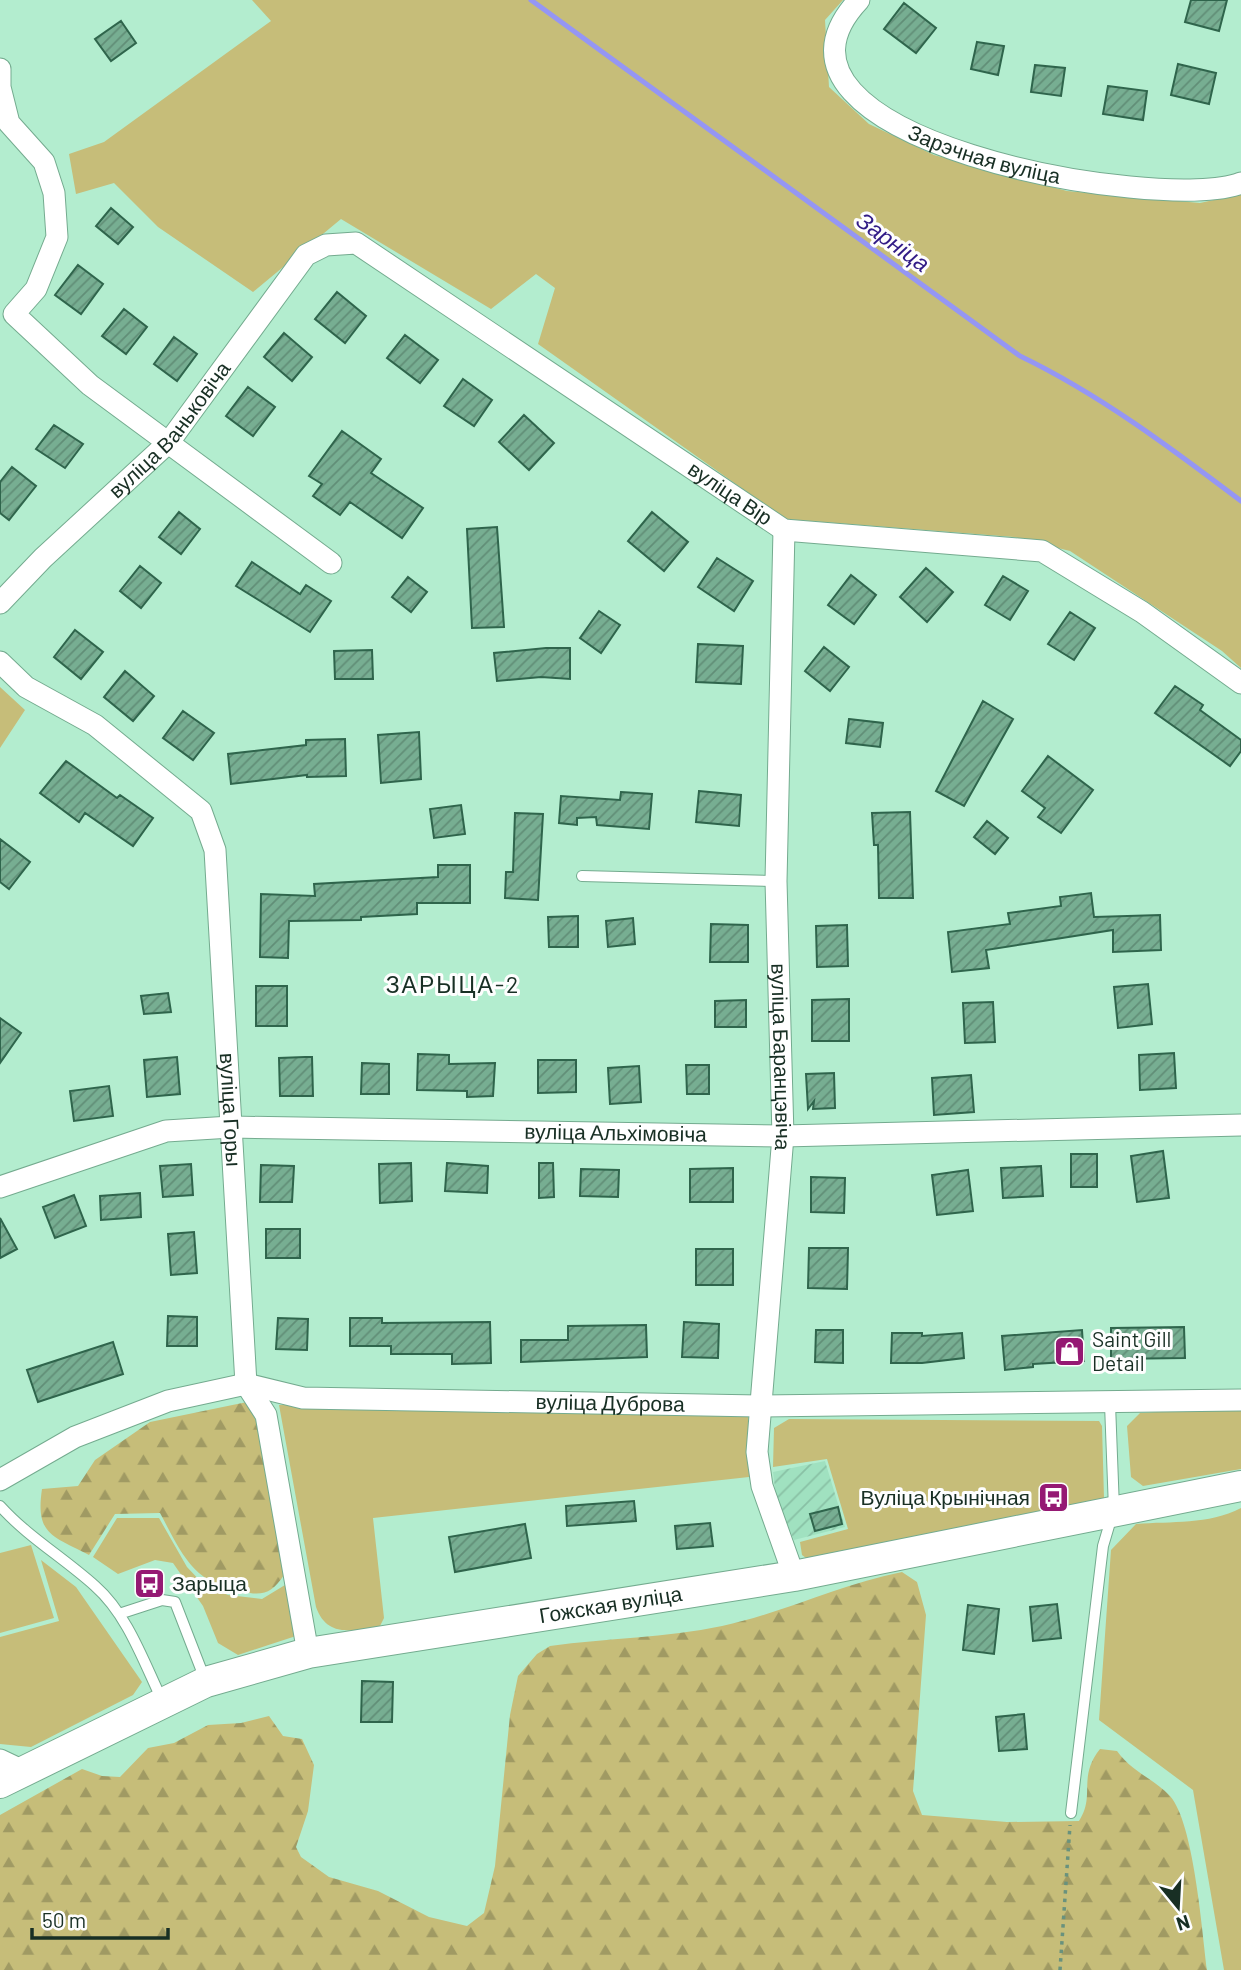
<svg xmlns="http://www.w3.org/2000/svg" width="1241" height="1970" font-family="Barlow,sans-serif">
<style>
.industrial{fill:url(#industrial-furrows)}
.green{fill:#c6bd79}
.forest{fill:url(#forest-firs)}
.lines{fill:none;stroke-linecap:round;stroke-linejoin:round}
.stream{stroke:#9596f4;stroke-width:5}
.building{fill:url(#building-hatch);stroke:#2f654c;stroke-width:2}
.lane-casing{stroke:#74ab8f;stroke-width:12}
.street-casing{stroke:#74ab8f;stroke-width:23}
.secondary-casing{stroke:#74ab8f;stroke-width:32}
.path{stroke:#69927d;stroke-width:3.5;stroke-dasharray:3.5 5;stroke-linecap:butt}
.lane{stroke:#fff;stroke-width:10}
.street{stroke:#fff;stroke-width:21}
.secondary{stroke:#fff;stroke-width:30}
.labels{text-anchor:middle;stroke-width:6;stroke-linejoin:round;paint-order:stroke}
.street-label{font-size:21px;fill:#182f24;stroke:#fefefe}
.poi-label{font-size:21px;fill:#182f24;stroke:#fefefe;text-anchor:start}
.water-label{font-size:23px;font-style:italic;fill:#311b86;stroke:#fefefe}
.neighbourhood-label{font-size:23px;letter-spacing:2px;fill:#182f24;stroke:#fefefe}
</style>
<defs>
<pattern id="industrial-furrows" width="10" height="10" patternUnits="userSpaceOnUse" patternTransform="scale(1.75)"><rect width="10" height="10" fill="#a0e1c0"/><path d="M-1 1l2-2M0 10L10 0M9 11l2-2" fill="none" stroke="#89c1a5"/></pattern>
<pattern id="forest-firs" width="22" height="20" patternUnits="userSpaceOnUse" patternTransform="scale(1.75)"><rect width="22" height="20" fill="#c6bd79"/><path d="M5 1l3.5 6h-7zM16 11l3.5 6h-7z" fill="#a09a63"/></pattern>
<pattern id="building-hatch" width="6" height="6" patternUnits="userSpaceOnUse" patternTransform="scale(1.75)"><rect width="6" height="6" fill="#77ae92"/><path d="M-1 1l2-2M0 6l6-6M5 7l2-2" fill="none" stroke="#618e77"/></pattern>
</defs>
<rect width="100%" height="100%" fill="#b3edcf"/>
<path class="industrial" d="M825 1461 845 1527 794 1540 776 1497 773 1472Z"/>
<path class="green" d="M252 0H843L825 20 829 87 869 124 934 155 1067 191 1200 203 1241 194V668L1222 651 1070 551 1014 537 785 519 538 344 555 288 536 274 491 309 341 219 253 292 158 227 114 183 76 194 69 154 104 142 271 21Z
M0 687 25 710 0 748Z
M279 1405 748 1414 749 1477 373 1518 384 1618 380 1626C353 1631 327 1638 316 1607Z
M1220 1408 1241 1410V1469L1143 1486 1131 1477 1127 1426 1140 1413Z
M789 1419 1099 1421 1102 1426 1104 1498 810 1561 802 1555 800 1542 848 1529 827 1459 773 1467 774 1428Z
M1241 1508V1970H1224L1193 1790 1099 1720 1111 1550 1136 1524C1172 1521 1208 1525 1241 1508Z
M117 1518H159L187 1567 204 1585 228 1595 262 1599 285 1585 296 1636 238 1655 218 1643 203 1606 173 1563 155 1560 118 1574 93 1557Z
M31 1545 54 1618 0 1633V1553Z
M41 1560 76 1587 142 1682 133 1695 31 1747 0 1744V1637L59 1621Z"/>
<path class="forest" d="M247 1402 264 1438 284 1575C272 1593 264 1596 243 1592 193 1584 182 1554 160 1513L115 1514 89 1555C53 1536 35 1535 42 1489L78 1486 95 1460 150 1422Z
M902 1572 917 1582 926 1615 913 1791 922 1815 1007 1822 1079 1821C1096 1795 1077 1778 1100 1749L1117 1751C1132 1772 1153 1778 1170 1796 1194 1823 1202 1932 1207 1970H0V1815L82 1769 102 1776 120 1777 148 1748 174 1743 208 1725 241 1723 269 1716 283 1736 302 1739 314 1765 308 1811 296 1847 301 1857 329 1877 378 1891 429 1917 467 1926 484 1913 495 1866 510 1715 518 1676 537 1654 550 1646C607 1638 666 1638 722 1626 783 1613 841 1584 902 1572Z"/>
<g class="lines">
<path class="stream" d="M531 0 1020 356C1099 394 1171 448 1241 501"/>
</g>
<path class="building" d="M1191 0H1227L1219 31 1185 22Z
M904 3 936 28 916 53 884 29Z
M121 21 136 43 111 61 95 39Z
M977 42 1004 46 998 75 971 69Z
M1178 64 1216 73 1209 104 1171 95Z
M1035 65 1065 68 1061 96 1031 92Z
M1108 86 1147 91 1143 120 1103 114Z
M111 208 133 227 118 244 96 226Z
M78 265 103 284 81 314 55 295Z
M337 292 366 316 345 343 315 319Z
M124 309 147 327 126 354 102 336Z
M284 333 312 357 292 381 264 357Z
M405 335 438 360 420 383 387 358Z
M174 337 197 354 177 381 154 364Z
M463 379 492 400 474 426 444 406Z
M248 387 275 407 253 436 226 416Z
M524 415 554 443 529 470 499 442Z
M54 425 83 444 65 468 36 449Z
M342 431 381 459 371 473 423 508 402 538 350 502 340 515 313 496 322 484 309 476Z
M12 467 36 486 9 520 0 513V482Z
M179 512 200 529 181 554 159 537Z
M652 512 688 542 664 571 628 541Z
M497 527 504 627 472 628 467 529Z
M717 558 753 581 734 611 698 587Z
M252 562 300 594 306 585 331 601 310 632 236 586Z
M140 566 161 583 141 608 120 591Z
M926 568 953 592 927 622 900 597Z
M851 575 876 595 854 624 828 605Z
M1003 576 1028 591 1010 620 985 605Z
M408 577 427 592 411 612 392 597Z
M599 611 620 625 601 653 580 638Z
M1070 612 1095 628 1074 660 1048 644Z
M75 630 103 652 81 679 54 657Z
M698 644 743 646 741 684 696 682Z
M824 647 849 667 830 691 805 671Z
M546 648H570V679L541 677 497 681 494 653Z
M372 650 373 679H335L334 651Z
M125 671 154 696 133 721 104 697Z
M1175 686 1203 705 1200 710 1241 740V751L1230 766 1155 713Z
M983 701 1013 719 964 806 936 791Z
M183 711 214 733 193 760 163 738Z
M849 719 883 723 880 747 846 743Z
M419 732 421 779 381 783 378 735Z
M345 739 346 776 307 777V775L231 784 228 754 306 745V740Z
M1048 756 1093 790 1061 833 1038 817 1045 808 1022 791Z
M66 761 117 798 120 795 153 818 133 846 85 813 79 822 40 793Z
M699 791 741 795 739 826 696 822Z
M621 792 652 794 649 829 597 825 596 817 577 818V825L559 823 561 796 620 800Z
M461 805 465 834 434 838 430 809Z
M910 812 913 898H879L878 845H874L872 813Z
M515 813 543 814 538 900 505 898 506 872H513Z
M987 821 1008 838 995 854 974 837Z
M0 839 30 862 9 889 0 882Z
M438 865H470V903H417V914L361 917V920L289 921 288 958 260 957 261 894 315 896 314 884 438 877Z
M1091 893 1094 917 1160 915 1161 950 1113 952V930L986 950 989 968 952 972 948 932 1010 924 1008 913 1061 906 1060 897Z
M578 916V947H549L548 917Z
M633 918 635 944 608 947 606 921Z
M711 924 748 925V962H710Z
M847 925 848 966 817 967 816 926Z
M1148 984 1152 1024 1118 1028 1114 987Z
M256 986H287V1026H256Z
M168 993 171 1012 144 1014 141 996Z
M849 999V1041H812V1000Z
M746 1000V1027H715V1001Z
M993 1002 995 1042 965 1043 963 1003Z
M0 1018 21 1033 0 1063Z
M1174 1053 1176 1088 1140 1090 1139 1055Z
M418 1054 449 1055V1064L495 1063 493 1096 467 1097V1091L417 1090Z
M177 1057 180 1094 147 1097 144 1060Z
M305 1057H312L313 1096H280L279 1058Z
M538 1060H576V1092L538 1093Z
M362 1063 389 1064V1094H361Z
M686 1065H709V1094H687Z
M639 1066 641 1102 610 1104 608 1068Z
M834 1073 835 1108 813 1109 814 1101 808 1109 806 1074Z
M971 1075 974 1112 934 1115 932 1078Z
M109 1086 113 1116 74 1121 70 1091Z
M1163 1151 1169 1198 1137 1202 1131 1156Z
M1071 1154H1097V1187H1071Z
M411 1163 412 1201 380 1203 379 1164Z
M447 1163 488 1166 487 1193 445 1191Z
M539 1163H553L554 1197 539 1198Z
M191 1164 193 1195 163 1197 160 1166Z
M261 1165 294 1166 292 1202H260Z
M1041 1166 1043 1196 1003 1198 1001 1168Z
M733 1168V1202H690V1169Z
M581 1169 619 1170 618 1197 580 1196Z
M968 1170 973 1211 937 1215 932 1175Z
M811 1177 845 1178 844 1213 811 1212Z
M140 1193 141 1217 101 1220 100 1196Z
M74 1195 86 1226 55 1238 43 1207Z
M0 1218 17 1249 0 1258Z
M266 1229H300V1258H266Z
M194 1232 197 1273 171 1275 168 1234Z
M809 1248H848L847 1289 808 1288Z
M696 1249H733V1285H696Z
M168 1316 197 1317V1346H167Z
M278 1318 308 1319 307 1350 276 1349Z
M350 1318H382V1323L490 1322 491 1363 452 1364V1354H391V1346H350Z
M684 1322 719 1324 718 1358 682 1357Z
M646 1325 647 1357 521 1362V1340H568V1326Z
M1184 1327 1185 1358 1111 1359V1328Z
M816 1330H843V1363L815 1362Z
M1082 1330 1084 1361 1033 1364V1367L1005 1370 1002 1336Z
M892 1333H922V1336L962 1333 964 1358 922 1363H891Z
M113 1342 123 1374 38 1402 27 1370Z
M634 1501 636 1521 567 1526 566 1506Z
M838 1507 842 1524 815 1531 810 1514Z
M710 1523 713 1546 677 1549 675 1526Z
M525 1524 531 1558 455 1572 449 1537Z
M1057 1604 1061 1638 1033 1641 1030 1607Z
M968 1605 999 1609 994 1654 963 1650Z
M362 1681 393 1682 392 1722H361Z
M1024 1714 1027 1749 999 1751 996 1717Z"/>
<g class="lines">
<defs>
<path id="lane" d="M582 876 776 881
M0 1506C28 1537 64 1558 95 1586 128 1615 144 1663 163 1702
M119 1614 162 1600 175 1602 206 1682
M1071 1813 1103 1546 1114 1509 1110 1404"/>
<g id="street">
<path id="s1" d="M859 0C728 139 1162 214 1241 183"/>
<path d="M0 69V87L9 123 44 162 54 193 57 237 36 289 14 314 90 385 331 563"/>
<path id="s2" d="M784 530 776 881 783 1136 757 1452 762 1486 794 1576"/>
<path id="s3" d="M0 603 43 558 169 442 306 255 326 245 356 243 784 530 1042 551 1142 612 1241 683"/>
<path id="s4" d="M0 662 26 687 95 725 201 811 215 850 246 1384 266 1415 308 1653"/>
<path id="s5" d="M0 1187 166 1131 231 1127 783 1136 1241 1125"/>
<path id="s6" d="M0 1480 75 1437 168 1401 246 1384 303 1398 759 1406 1241 1400"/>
<path d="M0 1760 21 1770"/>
</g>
<g id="secondary">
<path id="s7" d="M0 1783 206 1682 308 1653 794 1576 1241 1486"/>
</g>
</defs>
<use href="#lane" class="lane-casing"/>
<use href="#street" class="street-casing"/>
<use href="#secondary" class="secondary-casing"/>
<path class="path" d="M1060 1970 1070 1825"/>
<use href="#lane" class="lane"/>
<use href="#street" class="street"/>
<use href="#secondary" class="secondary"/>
</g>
<defs>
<symbol id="shop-square" viewBox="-11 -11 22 22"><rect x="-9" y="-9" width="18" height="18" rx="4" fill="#951973" stroke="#fefefe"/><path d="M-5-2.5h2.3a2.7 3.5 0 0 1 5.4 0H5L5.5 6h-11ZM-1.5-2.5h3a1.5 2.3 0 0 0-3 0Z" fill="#fff"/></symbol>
<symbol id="bus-square" viewBox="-11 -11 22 22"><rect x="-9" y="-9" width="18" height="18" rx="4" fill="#951973" stroke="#fefefe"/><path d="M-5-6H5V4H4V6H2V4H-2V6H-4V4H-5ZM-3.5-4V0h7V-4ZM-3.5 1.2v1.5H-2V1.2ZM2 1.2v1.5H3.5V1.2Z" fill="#fff"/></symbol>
</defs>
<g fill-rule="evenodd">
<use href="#shop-square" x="1052" y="1334" width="35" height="35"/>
<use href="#bus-square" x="1036" y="1480" width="35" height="35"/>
<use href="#bus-square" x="132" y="1566" width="35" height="35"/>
</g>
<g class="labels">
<g class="street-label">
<text dy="7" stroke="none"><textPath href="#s1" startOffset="252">Зарэчная вуліца</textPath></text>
<text dy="7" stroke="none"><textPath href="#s3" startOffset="243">вуліца Ваньковіча</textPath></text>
<text dy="7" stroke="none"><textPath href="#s3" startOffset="968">вуліца Вір</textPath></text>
<text dy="7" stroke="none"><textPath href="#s2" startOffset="527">вуліца Баранцэвіча</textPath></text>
<text dy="7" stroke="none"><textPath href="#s4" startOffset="553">вуліца Горы</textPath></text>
<text dy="7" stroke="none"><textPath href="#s5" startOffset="625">вуліца Альхімовіча</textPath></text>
<text dy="7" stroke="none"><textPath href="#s6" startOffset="632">вуліца Дуброва</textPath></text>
<text dy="7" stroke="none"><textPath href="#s7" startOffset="642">Гожская вуліца</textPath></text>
</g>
<g class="poi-label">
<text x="1092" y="1347">Saint Gill<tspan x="1092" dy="24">Detail</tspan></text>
<text x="1030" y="1505" text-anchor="end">Вуліца Крынічная</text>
<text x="172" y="1591">Зарыца</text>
</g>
<g class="water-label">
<text transform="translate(893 242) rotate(36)" y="8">Зарніца</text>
</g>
<g class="neighbourhood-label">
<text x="453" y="993">ЗАРЫЦА-2</text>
</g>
</g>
<g transform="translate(1178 1907) rotate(162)" stroke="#fefefe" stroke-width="5" paint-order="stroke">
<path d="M0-5L12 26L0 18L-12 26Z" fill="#182f24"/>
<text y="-10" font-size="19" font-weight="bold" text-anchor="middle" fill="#182f24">N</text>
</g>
<path d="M32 1928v10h136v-10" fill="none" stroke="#182f24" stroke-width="3.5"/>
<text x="42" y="1928" font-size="21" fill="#182f24" stroke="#fefefe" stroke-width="5" paint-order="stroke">50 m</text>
</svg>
